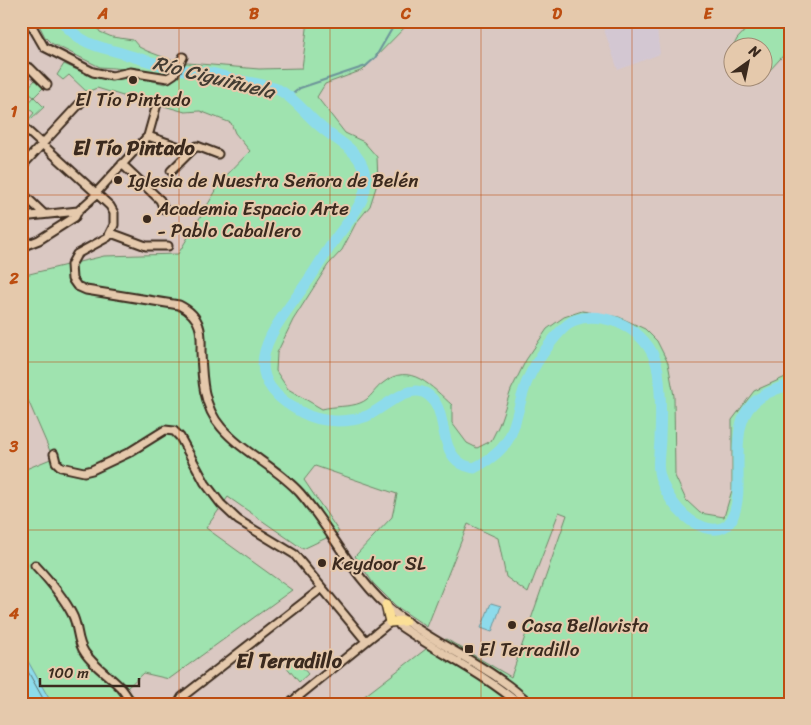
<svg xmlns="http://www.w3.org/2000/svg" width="811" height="725" font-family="Sriracha,sans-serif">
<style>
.built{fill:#d3c7d2}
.green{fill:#9fe3af;stroke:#6d8666}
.water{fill:#8ddbeb;stroke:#6c9499}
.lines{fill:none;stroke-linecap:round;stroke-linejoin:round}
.shore{stroke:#5c7170;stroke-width:1}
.stream{stroke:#6c9499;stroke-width:2}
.river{stroke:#8ddbeb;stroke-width:11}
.minor-casing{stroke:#3b2a1e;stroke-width:11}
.major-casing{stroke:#3b2a1e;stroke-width:12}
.minor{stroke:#e5c9ac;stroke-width:7}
.major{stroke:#fbdf96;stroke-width:9}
.grid{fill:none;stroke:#bd4d10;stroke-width:1;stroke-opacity:0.55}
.poi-dot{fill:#3b2a1e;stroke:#e5c9ac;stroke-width:2}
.labels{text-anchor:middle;stroke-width:4;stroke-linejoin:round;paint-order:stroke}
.poi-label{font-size:19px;fill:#3b2a1e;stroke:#e5c9ac;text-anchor:start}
.water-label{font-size:20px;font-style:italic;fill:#433c32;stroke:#e5c9ac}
.neighbourhood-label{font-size:20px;font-weight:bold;fill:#3b2a1e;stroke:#e5c9ac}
.neatline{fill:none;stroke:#bd4d10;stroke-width:2}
.grid-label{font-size:16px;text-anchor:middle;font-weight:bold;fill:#bd4d10}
</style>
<rect width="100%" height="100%" fill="#dac8c2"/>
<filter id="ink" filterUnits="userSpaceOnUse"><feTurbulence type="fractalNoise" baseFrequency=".02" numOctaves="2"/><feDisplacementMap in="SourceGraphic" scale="10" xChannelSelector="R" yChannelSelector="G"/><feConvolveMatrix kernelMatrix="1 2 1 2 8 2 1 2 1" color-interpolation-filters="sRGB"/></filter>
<g filter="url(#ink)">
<path class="built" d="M601 21H656L660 54 618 70Z"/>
<path class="green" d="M37 21H94L100 32 112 37 133 40 139 47 147 51 176 62 259 69 302 68 308 21H411L363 70 325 84 317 97 345 133 364 142 377 157 378 181 370 206 356 223 342 250 328 265 293 320 277 353 276 371 288 389 322 409C333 406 351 407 360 403 371 399 374 389 383 383 410 361 432 387 452 405V423L467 443 477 448 491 441 499 425 511 390 526 360 547 329 564 317 582 311 619 317 645 329 657 341 668 363 674 396 675 476 686 500 700 513 724 517 732 490V420L754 391 790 375V704H354L426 649 446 639 511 677 567 515 559 512 528 593 506 577 498 538 468 524 427 627 396 606 373 583 355 556 392 517 397 494 315 466 304 480 339 532 303 549 228 497 206 528 292 590 169 679 143 673 127 688 140 704H21V471L53 458 21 384V276L104 256 178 254 223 179 250 151 235 133 231 123 200 111 185 112 164 106 162 101 156 99 149 104 97 88 87 92 69 75 63 80 57 75 64 64 84 73 113 80 129 78 149 80 165 84 180 76 174 72 172 74 162 75 140 70 100 67 51 43 45 37Z
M754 21H790V48L760 81 757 78H764V48H734L733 53 731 51 737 39Z
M37 78 45 86 34 97 44 107 30 120 29 119 34 113 26 106 34 97 30 94 23 103 21 95Z
M294 657 308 674 299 682 285 665Z"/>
<path class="water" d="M491 603 501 606 492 632 481 628Z
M21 649 51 702 52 704H21Z"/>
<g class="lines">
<path class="shore" d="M21 659 46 704"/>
<path class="stream" d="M290 96 300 88 366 66 375 58 393 27 399 21"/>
<path class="river" d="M62 21C69 30 78 38 89 43 98 47 108 49 118 52 141 59 165 67 190 71 198 72 207 72 216 74 221 75 226 78 232 79 247 82 265 84 279 90 295 98 307 116 321 127 334 139 351 146 360 161 377 191 353 215 336 238 325 253 316 270 305 285 272 331 231 376 303 413 321 423 348 423 367 416 384 408 407 384 425 393 450 406 436 449 462 464 465 466 470 467 474 468 488 461 503 451 510 436 518 418 520 397 528 379 535 363 559 327 575 320 592 314 614 319 629 328 644 338 655 353 658 371 661 393 661 416 660 438 660 449 657 462 659 472 661 484 670 500 678 509 690 523 719 541 732 519 737 508 738 497 738 486 739 435 730 400 790 385"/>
<defs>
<path id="minor" d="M29 21 44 47 93 72 112 76 130 72 168 78 174 74 183 57
M21 65 30 68 47 85
M21 125 97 194 110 206 114 213V225L108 237 77 254 71 265 72 279 77 286 86 290 179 305C189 310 196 316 199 326 202 334 201 344 201 352 202 379 203 406 221 427 243 453 277 467 300 493 333 531 355 582 396 614 439 647 491 666 530 704
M148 136 191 151 171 171
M191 151 197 146 218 154
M122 164 160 200 164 209
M21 167 84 99
M21 192 44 214
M96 193 148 136 157 104
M21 217 78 211 97 194
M111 233 146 246H168
M21 247 39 240 75 217 78 211
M54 454 56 462 61 467 84 472 92 470 128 453 165 430 174 431 180 437 205 483 221 504 238 520 294 554 366 641
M35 565C48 579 63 596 72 614 79 626 76 641 85 653 94 666 107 674 118 685 124 690 127 697 132 704
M400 626C439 653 483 673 519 704
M297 697 302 704
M178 704 182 697 322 588
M289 704 390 622"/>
<path id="major" d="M386 605 390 622 405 621"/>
</defs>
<use href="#minor" class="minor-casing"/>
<use href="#major" class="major-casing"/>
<use href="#minor" class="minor"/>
<use href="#major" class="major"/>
</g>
</g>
<path class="grid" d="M179 21V704M330 21V704M481 21V704M632 21V704M21 195H790M21 362H790M21 530H790"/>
<g class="poi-dot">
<circle cx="133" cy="80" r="5"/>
<circle cx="118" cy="180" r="5"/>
<circle cx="147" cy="219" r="5"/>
<circle cx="322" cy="563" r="5"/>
<circle cx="512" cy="625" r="5"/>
<rect x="464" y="644" width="10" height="10" rx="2.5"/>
</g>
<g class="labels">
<g class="poi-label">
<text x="133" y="106" text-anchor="middle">El Tío Pintado</text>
<text x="128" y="187">Iglesia de Nuestra Señora de Belén</text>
<text x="157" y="215">Academia Espacio Arte<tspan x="157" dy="22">- Pablo Caballero</tspan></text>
<text x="332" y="570">Keydoor SL</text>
<text x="522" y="632">Casa Bellavista</text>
<text x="479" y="656">El Terradillo</text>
</g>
<g class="water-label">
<text transform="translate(214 77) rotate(14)" y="7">Río Ciguiñuela</text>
</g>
<g class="neighbourhood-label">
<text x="134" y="155">El Tío Pintado</text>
<text x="289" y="668">El Terradillo</text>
</g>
</g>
<rect width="811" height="725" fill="none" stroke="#e5c9ac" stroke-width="55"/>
<g transform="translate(748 62) rotate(33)"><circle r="24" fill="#e5c9ac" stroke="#a18973"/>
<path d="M0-4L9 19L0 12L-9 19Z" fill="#3b2a1e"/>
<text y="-8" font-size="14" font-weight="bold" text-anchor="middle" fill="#3b2a1e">N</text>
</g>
<path d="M40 678v8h99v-8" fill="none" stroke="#3b2a1e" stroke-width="2.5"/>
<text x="48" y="678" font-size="15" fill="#3b2a1e" stroke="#e5c9ac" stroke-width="4" paint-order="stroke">100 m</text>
<rect x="28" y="28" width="756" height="670" class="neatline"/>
<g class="grid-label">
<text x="103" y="19">A</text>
<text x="254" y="19">B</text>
<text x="406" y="19">C</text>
<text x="557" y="19">D</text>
<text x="708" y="19">E</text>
<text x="14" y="117">1</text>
<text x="14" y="284">2</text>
<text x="14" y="452">3</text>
<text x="14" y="619">4</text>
</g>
</svg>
